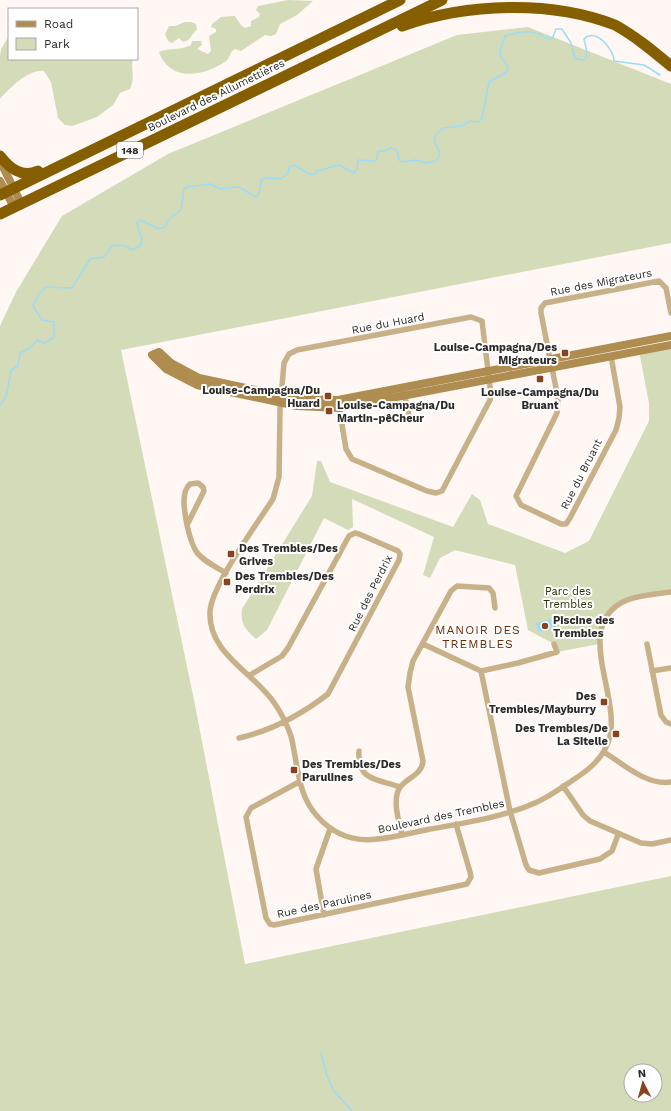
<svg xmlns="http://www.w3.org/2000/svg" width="671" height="1111" font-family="'Work Sans',sans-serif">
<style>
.green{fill:#d4dbb8;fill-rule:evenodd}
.water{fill:#9edcf6}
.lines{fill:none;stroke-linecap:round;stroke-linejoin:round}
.stream{stroke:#9edcf6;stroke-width:1.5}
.street{stroke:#c8b089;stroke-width:5.5}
.secondary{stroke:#af8c4f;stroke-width:8}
.highway{stroke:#855e00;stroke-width:11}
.poi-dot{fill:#89421e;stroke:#fff;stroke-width:1.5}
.labels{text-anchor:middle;stroke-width:4;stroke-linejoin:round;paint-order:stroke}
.shield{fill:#fff;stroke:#6b6968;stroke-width:1}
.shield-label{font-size:10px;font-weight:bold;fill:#2c2927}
.street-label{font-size:11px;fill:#2c2927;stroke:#fff}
.poi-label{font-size:11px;font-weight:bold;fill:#2c2927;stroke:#fff;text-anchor:start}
.park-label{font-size:11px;fill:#292e03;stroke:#fff}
.neighbourhood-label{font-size:12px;letter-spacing:1px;fill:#692b06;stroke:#fff}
</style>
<rect width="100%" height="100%" fill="#fef7f3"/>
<path class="green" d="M288 0 313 1 297 15 280 24 276 34 271 36 265 35 241 51 235 49C229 52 231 57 226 61 205 76 170 83 159 52 170 47 180 51 191 45L192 41H201L202 45 197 49 208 54 211 51 209 36 216 32V29L211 27 212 24 221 17 235 16 241 25 245 28 251 26V21L259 17 260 14 256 10 258 6Z
M185 22H191L196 24 197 30C191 34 191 41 183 42L179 38 172 43 168 41 165 34 169 26H175Z
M528 27 671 84V243L121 350 194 700 245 964 671 876V1111H0V326L16 292 62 216 168 154 457 35ZM631 1071H655V1095H631Z
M9 36V59H133C130 72 136 75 130 89L120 93 113 105 97 117 72 126 65 125 58 118 51 82 44 71C28 69 10 88 0 99V56L1 49Z
M671 345V592C649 595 616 597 606 620 603 628 602 637 599 644L557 652 554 644 528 630 515 565 455 550 440 558 430 578 423 575 434 537 352 499 353 527 348 530 324 518 267 630 256 639C246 630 240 624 242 609L312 496 317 461H321L330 482 453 527 472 494 480 500 488 524 565 553 589 541 649 421V403L639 351Z"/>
<path class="water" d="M553 619 555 628 538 632 536 623Z"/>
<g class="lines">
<path class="stream" d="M0 405 6 397 11 370 18 366 20 353 30 348 37 340 44 343 54 337V322L42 320 33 306 38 295 46 287 72 288 90 259 104 257 112 246 123 245 133 250 140 246 142 241 137 223 140 220 159 229 165 227 169 219 181 210 184 189 188 187 211 184 220 189 239 187 256 197 259 194 261 180 266 178 281 179 288 173 289 167 294 165 309 174H315L317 171 339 165 354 173 357 169 358 160 374 161 377 159 378 151H385L390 148 397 150 399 160 402 162 416 160 426 163 436 161 440 154 434 139 436 134 443 128 461 126 470 121 479 122 482 118 489 82 508 71C509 63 500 60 500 53 500 48 504 41 505 36 515 33 527 30 537 33 543 35 545 40 552 39L556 29H562L571 43 575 58C594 66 585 46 584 39 596 27 614 50 614 61L644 65 660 75
M321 1053 327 1076 334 1091 352 1111"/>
<path class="street" d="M550 359 541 313V308L545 303 659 281 666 288 671 313
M552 368 558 398 557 413 516 496 521 505 561 524H566L570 518 616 430 619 418 620 407 611 356
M404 392 410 420
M339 406 346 449 352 459 427 491 436 493 442 491 490 400 491 395 482 321 471 317 297 350 289 354 284 363 280 409 279 477 273 499C257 524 211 586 210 612 208 654 255 673 275 704 282 714 287 725 291 736 298 764 297 794 317 816 333 834 354 842 377 839 393 838 410 833 426 830 462 823 501 818 535 803 549 797 561 788 573 780 587 771 600 761 607 745 627 703 568 625 627 600 640 595 657 594 671 592
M187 525C185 513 180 493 190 484L198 483 203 487 204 491 187 525C194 557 199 557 226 573
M423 644 481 671 518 663 557 652 554 644
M647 644 661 715 666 722 671 724
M481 671 510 811 526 865 529 870 539 873 600 859 612 851 618 835
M652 671 671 668
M239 738C270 731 302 714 328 694L399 560 400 554 398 551 359 534 355 533 349 536 288 648 282 656 250 675
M359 751C357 781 377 779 400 787
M604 752C623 764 647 786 671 782
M299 782 251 808 246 817 266 918 270 924 274 925 467 884 471 877 470 872 456 824
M563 786 583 815 590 821 641 843 652 844 671 840
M402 835C399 821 391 798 401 786 409 777 422 774 423 761L408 687 410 673 413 661 451 591 457 586 489 588 493 593 495 608
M324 915 316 869 330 829"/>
<path class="secondary" d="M0 161 21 203
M0 181 14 207
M671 336 338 400 298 399 199 378 171 363 159 352 152 355 166 369 197 385 297 406 339 408 671 345"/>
<path class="highway" d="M402 26C467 3 551 0 615 25 635 36 653 51 671 66
M0 156C10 169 22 178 38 171
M0 195 400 0
M0 214 442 0"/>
</g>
<g class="poi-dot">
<rect x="561" y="349" width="8" height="8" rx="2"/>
<rect x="536" y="375" width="8" height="8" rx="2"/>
<rect x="324" y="392" width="8" height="8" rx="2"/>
<rect x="325" y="407" width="8" height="8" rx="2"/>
<rect x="227" y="550" width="8" height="8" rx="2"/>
<rect x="223" y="578" width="8" height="8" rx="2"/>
<circle cx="545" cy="626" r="4"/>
<rect x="600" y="698" width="8" height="8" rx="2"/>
<rect x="612" y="730" width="8" height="8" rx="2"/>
<rect x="290" y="766" width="8" height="8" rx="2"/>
</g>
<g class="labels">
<rect class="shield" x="117" y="142" width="26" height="16" rx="3"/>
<g class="shield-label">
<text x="130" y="154">148</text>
</g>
<g class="street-label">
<text transform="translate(216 95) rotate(-26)" y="4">Boulevard des Allumettières</text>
<text transform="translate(601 282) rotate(-11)" y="4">Rue des Migrateurs</text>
<text transform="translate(388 323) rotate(-11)" y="4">Rue du Huard</text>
<text transform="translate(581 474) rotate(-63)" y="4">Rue du Bruant</text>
<text transform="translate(370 593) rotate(-63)" y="4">Rue des Perdrix</text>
<text transform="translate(441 816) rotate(-12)" y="4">Boulevard des Trembles</text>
<text transform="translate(324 904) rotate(-12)" y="4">Rue des Parulines</text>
</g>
<g class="poi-label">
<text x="557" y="351" text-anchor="end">Louise-Campagna/Des<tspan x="557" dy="13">Migrateurs</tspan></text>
<text x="320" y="394" text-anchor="end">Louise-Campagna/Du<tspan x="320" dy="13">Huard</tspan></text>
<text x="540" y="396" text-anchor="middle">Louise-Campagna/Du<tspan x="540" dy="13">Bruant</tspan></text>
<text x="337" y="409">Louise-Campagna/Du<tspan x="337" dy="13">Martin-pêCheur</tspan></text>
<text x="239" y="552">Des Trembles/Des<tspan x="239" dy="13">Grives</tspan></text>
<text x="235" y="580">Des Trembles/Des<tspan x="235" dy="13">Perdrix</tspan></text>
<text x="553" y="624">Piscine des<tspan x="553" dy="13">Trembles</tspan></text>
<text x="596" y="700" text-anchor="end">Des<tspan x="596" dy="13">Trembles/Mayburry</tspan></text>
<text x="608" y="732" text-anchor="end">Des Trembles/De<tspan x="608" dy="13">La Sitelle</tspan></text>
<text x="302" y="768">Des Trembles/Des<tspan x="302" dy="13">Parulines</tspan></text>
</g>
<g class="park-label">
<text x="568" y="595">Parc des<tspan x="568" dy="13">Trembles</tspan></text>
</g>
<g class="neighbourhood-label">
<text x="478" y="634">MANOIR DES<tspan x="478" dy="14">TREMBLES</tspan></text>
</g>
</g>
<rect x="8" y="8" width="130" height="52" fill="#ffffff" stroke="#aba9a9"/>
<rect x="16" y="21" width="20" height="6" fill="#af8c4f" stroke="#aba9a9"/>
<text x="44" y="28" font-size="12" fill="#2c2927">Road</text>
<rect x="16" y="38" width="20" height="12" fill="#d4dbb8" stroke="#aba9a9"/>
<text x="44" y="48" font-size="12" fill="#2c2927">Park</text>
<g transform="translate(643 1083) rotate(354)"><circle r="19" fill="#ffffff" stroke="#aba9a9"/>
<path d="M0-3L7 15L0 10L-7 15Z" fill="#89421e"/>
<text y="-6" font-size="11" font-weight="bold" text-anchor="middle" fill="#2c2927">N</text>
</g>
</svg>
